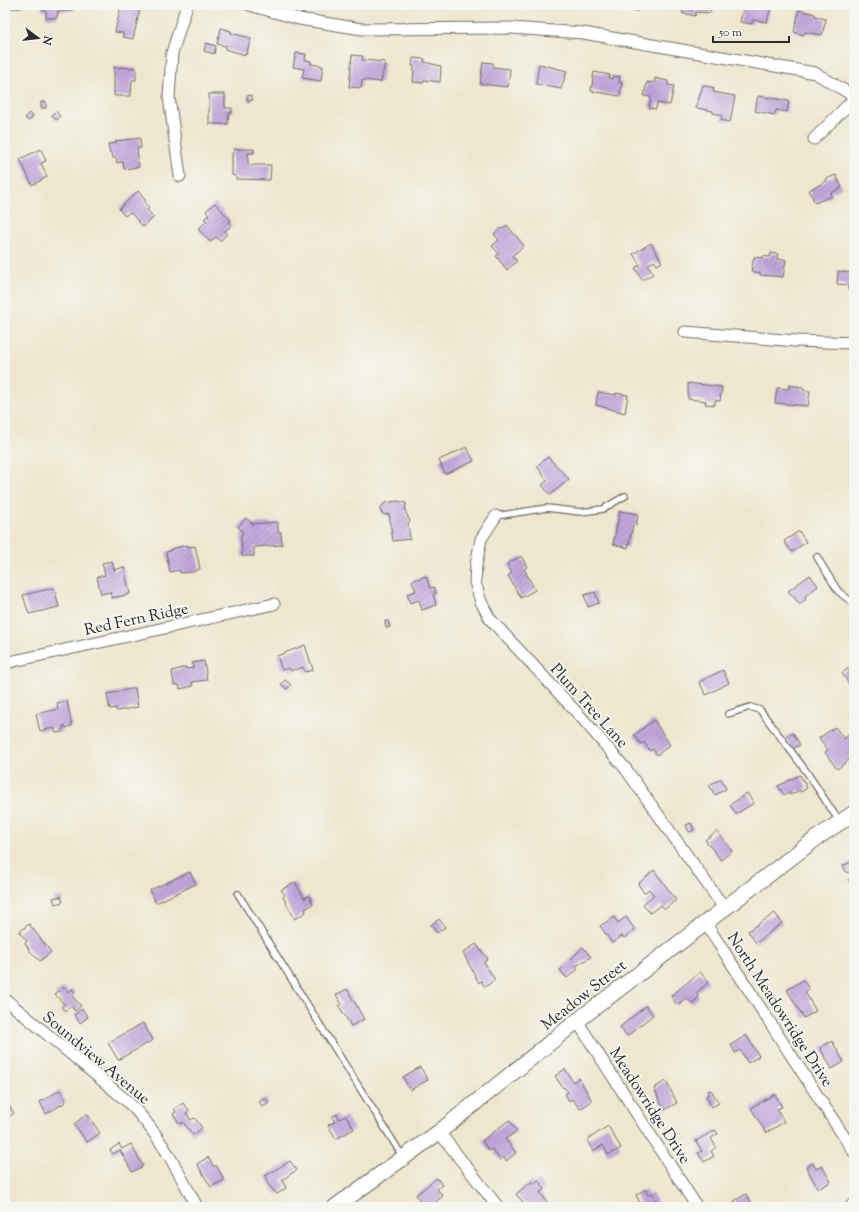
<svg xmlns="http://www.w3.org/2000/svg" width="859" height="1212" font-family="'Sorts Mill Goudy',serif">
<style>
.building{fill:url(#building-hatch)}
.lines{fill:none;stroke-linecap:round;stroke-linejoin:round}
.lane-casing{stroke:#6f6c64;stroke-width:8}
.street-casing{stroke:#6f6c64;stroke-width:13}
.secondary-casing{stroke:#6f6c64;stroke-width:17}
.lane{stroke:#fff;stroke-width:5.5}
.street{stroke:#fff;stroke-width:11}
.secondary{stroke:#fff;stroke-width:15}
.labels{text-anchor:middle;stroke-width:4;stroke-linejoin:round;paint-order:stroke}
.street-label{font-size:16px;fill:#2b2b2b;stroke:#f6f6f2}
</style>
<defs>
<pattern id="building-hatch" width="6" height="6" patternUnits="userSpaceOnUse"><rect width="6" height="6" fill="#c2a6dd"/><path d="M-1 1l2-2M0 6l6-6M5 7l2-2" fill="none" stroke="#9e87b3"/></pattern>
</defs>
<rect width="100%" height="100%" fill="#f6f6f2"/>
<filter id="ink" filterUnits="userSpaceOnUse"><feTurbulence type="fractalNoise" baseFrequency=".025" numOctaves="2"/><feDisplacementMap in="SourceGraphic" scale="8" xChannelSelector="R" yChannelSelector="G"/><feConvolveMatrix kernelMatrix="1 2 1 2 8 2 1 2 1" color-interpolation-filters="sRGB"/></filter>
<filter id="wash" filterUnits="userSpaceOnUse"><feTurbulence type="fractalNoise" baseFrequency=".012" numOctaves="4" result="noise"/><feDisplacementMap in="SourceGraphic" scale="16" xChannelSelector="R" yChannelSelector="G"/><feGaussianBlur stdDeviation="0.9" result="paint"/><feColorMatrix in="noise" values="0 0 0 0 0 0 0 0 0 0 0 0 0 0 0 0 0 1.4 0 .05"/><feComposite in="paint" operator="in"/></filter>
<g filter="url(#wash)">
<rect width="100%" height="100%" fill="#eee6cd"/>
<g id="blocks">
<path class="building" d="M5 5H21V8H5Z
M42 5H72V11H58L57 18H46V11L42 10Z
M121 5H141L133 39 123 37V33L115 32Z
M627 5H653V10L639 7 638 11 626 9Z
M684 5H712L710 13 696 12 695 16 682 13Z
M744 5 771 6 767 22 753 20 752 24 740 22Z
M799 10 815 14V16L826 19 822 35 805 32 804 35 794 32Z
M221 28 231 31V33L251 38 246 55 225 49 226 46 217 44Z
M206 43 216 46 214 54 204 51Z
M296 53 306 54 305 60 311 61V64L323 66 321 81 302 78 304 69 293 67Z
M352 55 363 56 362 60 385 62 381 82 362 80 361 88 349 87Z
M413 58 425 59 424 62 441 66 440 82 424 80 423 83 413 82 414 66H412Z
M483 62 493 63V67L510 69 508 87 480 84Z
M539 64 567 71 561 89 536 84Z
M114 67 136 68V80H132L131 96H114Z
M594 72 610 75 609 78 612 79 613 76 620 77 619 82 622 83 620 96 591 91Z
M655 78 668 81V85L674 86 670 105 657 103 656 109 649 108 651 97 644 96 647 82 654 83Z
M703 85 714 88 713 92 735 96 730 122 721 120 722 115 713 113V111L696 108Z
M209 94H225V108H232V113H229L228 124H209Z
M251 95 253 100 248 101 247 96Z
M758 96 789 101 787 112 776 110 775 115 755 111Z
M41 102H46V108H41Z
M56 111 60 117 56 120 52 115Z
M29 113 33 116 29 121 25 118Z
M140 138 141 148H137L139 167 124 169 123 162 117 163 116 158H113L112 153H110L108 144 116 143V141Z
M41 149 46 161 41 163 47 177 32 185 20 159Z
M234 149H254V153H248V165H271L270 180 236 179V176L232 175V153H234Z
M836 175 842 188 831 193 832 196 815 203 809 190 827 181 826 179Z
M138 191 146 201 144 202 149 208 147 210 154 217 143 227 131 213H129L125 216 119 209Z
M215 203 231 221 229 222 232 225 225 231 227 234 220 241 216 237 210 242 198 229 207 221 204 219 209 215 206 211Z
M507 225 524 246 512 256 517 261 507 270 496 256 499 254 492 246 499 240 494 234 501 228 503 229Z
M651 243 662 262 657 265 654 261 648 265 653 274 642 280 635 268 640 265 633 254Z
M771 253 778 254 777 259 786 260 783 277 760 275V273L751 271 754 257 763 258V256L770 257Z
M838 271 854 273V288H852V290H848V285L837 284Z
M688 383 722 387 720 401 715 400V405L705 404 706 401 688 399Z
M789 385 803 387V390L810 391 808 406 775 403 777 388 789 389Z
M598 392 616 395V393L628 395 625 413 596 405Z
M467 447 474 461 445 474 439 460Z
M548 457 569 479 550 495 542 485 547 481 537 466Z
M397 501 406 503 405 511 410 521 408 524 410 539 393 541 389 514 385 515 381 512 380 508 385 503Z
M620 511 638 514 636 526 633 525 628 548 613 544Z
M246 518 253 524 278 522V532H281L282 545 254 547V556H242L241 535 243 532 238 527Z
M799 531 806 542 792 552 784 541Z
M187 545 188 547 195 546 200 569 192 572 180 573 179 570 170 572 166 552 171 551V549Z
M521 556 527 567 524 569 535 590 521 598 508 576 512 573 507 564Z
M112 561 114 570 124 567 130 594 112 598 110 592 101 594 97 577 105 575 102 563Z
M810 575 818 586 804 597 806 599 800 604 788 591Z
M426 576 430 588 434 587 436 593 433 594 436 605 422 610 419 600 410 603 407 594 416 591 412 581Z
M54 588 59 607 29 614 23 595Z
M595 592 599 603 588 607 584 595Z
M385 621H388L390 627 386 628Z
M305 645 313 670 305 672 303 667 296 670 295 669 291 671 289 668 282 670 277 656Z
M204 661 207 680 192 682 193 686 180 689 179 685H174L172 671 186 667V669L193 668 192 663Z
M850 667 854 673V688L852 689 842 673Z
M723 670 729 683 706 695 699 682Z
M285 680 291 685 287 689 281 684Z
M135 688 138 707 123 710 117 711 116 708 110 709 107 694Z
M67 701 72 726 65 728V725L63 726 62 732 56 733 54 728 40 731 36 714 58 709 57 703Z
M654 720 670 745 657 755 653 749 650 751 644 742 641 744 634 735Z
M835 727 844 739 851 733 854 738V761L852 763 850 759 837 769 825 752 828 750 819 738Z
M793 733 800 745 792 749 785 737Z
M800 775 807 788 801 792 800 790 790 795 789 792 784 795 778 786Z
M721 779 726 789 715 795 709 785Z
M747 793 754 803 736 814 730 805Z
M691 823 694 830 689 832 686 825Z
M717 831 732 851 721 860 705 840Z
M854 860V880L850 882 849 879 853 877 850 871 847 873 843 866Z
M654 870 676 900 665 909 661 905 650 913 643 904 654 895 649 889 644 893 638 884Z
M190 872 196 884 156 903 150 890Z
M295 882 304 898 309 896 313 904 305 909 306 912 295 919 283 897 285 895 281 890Z
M61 896 63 902 55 904 53 898Z
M775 913 782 923 756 943 748 931Z
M614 917 618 923 626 917 635 930 624 938 622 936 612 943 600 926Z
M439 919 445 927 437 933 431 925Z
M29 924 51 952 40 961 30 951 25 943 27 941 19 932Z
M476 944 488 959 484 962 495 980 485 987 481 981 479 983 463 953Z
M583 947 591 957 576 966 578 969 567 978 560 970Z
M700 972 709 982 696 993 699 997 692 1003 686 998 677 1005 671 996Z
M803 980 809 989 805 992 816 1011 804 1018 787 990Z
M64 987 68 992 72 989 75 993 72 996 81 1006 75 1011 71 1006 66 1011 61 1007 64 1004 55 994Z
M347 989 364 1019 351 1026 339 1006 342 1004 336 995Z
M646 1006 653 1015 627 1036 620 1027Z
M82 1009 88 1017 80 1023 74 1015Z
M143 1023 153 1040 118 1060 108 1043Z
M746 1035 759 1056 748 1063 740 1050 735 1053 731 1045Z
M832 1041 844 1062 832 1069 820 1048Z
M420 1067 428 1080 410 1090 403 1077Z
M565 1069 573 1082 579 1078 592 1101 580 1109 572 1099 569 1101 565 1094 568 1092 564 1087 563 1088 555 1076Z
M666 1081 677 1103 664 1110 654 1088Z
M60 1090 66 1102 46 1114 40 1102Z
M711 1090 719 1103 712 1107 706 1096 709 1094 708 1091Z
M775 1094 782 1107 777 1109 784 1122 766 1133 751 1108Z
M265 1098 269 1103 263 1107 259 1102Z
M5 1100 14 1113 5 1120Z
M183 1103 189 1110 186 1113 191 1120 195 1118 202 1128 193 1135 183 1122 180 1124 173 1114 176 1112 174 1109Z
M87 1114 100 1133 87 1142 74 1124Z
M337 1114 339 1119 346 1116 354 1129 336 1139 328 1125 335 1122 332 1117Z
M509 1120 517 1131 505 1139 516 1153 506 1161 504 1157 500 1160 492 1149 489 1151 482 1141Z
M608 1126 621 1148 608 1155 603 1145 593 1151 587 1140Z
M715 1130 718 1134 711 1138 716 1147 711 1151 714 1156 704 1162 698 1153 702 1151 696 1141Z
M119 1144 122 1149 131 1144 143 1166 132 1172 120 1150 113 1154 110 1150Z
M208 1157 214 1167 216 1165 224 1180 211 1187 197 1164Z
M290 1161 297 1170 282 1180 286 1188 277 1194 267 1183 269 1182 265 1176Z
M813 1163 816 1169 822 1166 831 1182 818 1189 806 1167Z
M437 1178 442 1185 437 1189 443 1196 429 1207H425L416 1195Z
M538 1180 545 1189 540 1192 550 1207H532L529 1204 526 1206 516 1194 532 1181 534 1184Z
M645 1189 648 1195 652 1193 660 1207H642L636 1195Z
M746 1194 754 1207H738L734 1201Z"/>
</g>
</g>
<g filter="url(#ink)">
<use href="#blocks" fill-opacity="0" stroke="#6f6c64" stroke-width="1"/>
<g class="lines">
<defs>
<path id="lane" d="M496 516 547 508 581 512 603 509 625 496
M817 557 838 591 854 604
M728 714 750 707 760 710 806 771 839 821
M238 894 403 1157"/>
<path id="street" d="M250 5 299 19 362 29 511 28 583 33 815 73 854 96
M814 139 854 99
M180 176 169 97 172 53 187 5
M685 332 796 341 854 343
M496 516 481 539 476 565 475 582 481 602 490 619 581 717 625 768 725 909
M5 663 274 604
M706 924 854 1152
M5 999 127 1101C158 1131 177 1169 197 1207
M577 1021 697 1207
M439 1132 498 1207
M850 1207 854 1204"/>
<path id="secondary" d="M335 1207 439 1132 577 1021 818 837 854 813"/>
</defs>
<use href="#lane" class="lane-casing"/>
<use href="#street" class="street-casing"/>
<use href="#secondary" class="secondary-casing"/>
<use href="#lane" class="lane"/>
<use href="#street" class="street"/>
<use href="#secondary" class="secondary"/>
</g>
</g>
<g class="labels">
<g class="street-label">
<text transform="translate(136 618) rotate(-12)" y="6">Red Fern Ridge</text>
<text transform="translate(590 705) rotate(48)" y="6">Plum Tree Lane</text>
<text transform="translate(583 994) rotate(-38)" y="6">Meadow Street</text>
<text transform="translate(781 1009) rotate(57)" y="6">North Meadowridge Drive</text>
<text transform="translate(97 1057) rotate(40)" y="6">Soundview Avenue</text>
<text transform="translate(651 1105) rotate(57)" y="6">Meadowridge Drive</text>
</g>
</g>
<rect width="859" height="1212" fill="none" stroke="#f6f6f2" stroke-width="20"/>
<g transform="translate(38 38) rotate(105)" stroke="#f6f6f2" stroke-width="3" paint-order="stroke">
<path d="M0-3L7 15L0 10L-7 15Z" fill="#2b2b2b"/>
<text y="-6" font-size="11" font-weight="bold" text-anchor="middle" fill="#2b2b2b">N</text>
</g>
<path d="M713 36v6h76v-6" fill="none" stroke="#2b2b2b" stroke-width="2"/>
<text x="719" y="36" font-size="12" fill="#2b2b2b" stroke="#f6f6f2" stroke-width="3" paint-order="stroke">50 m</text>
</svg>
